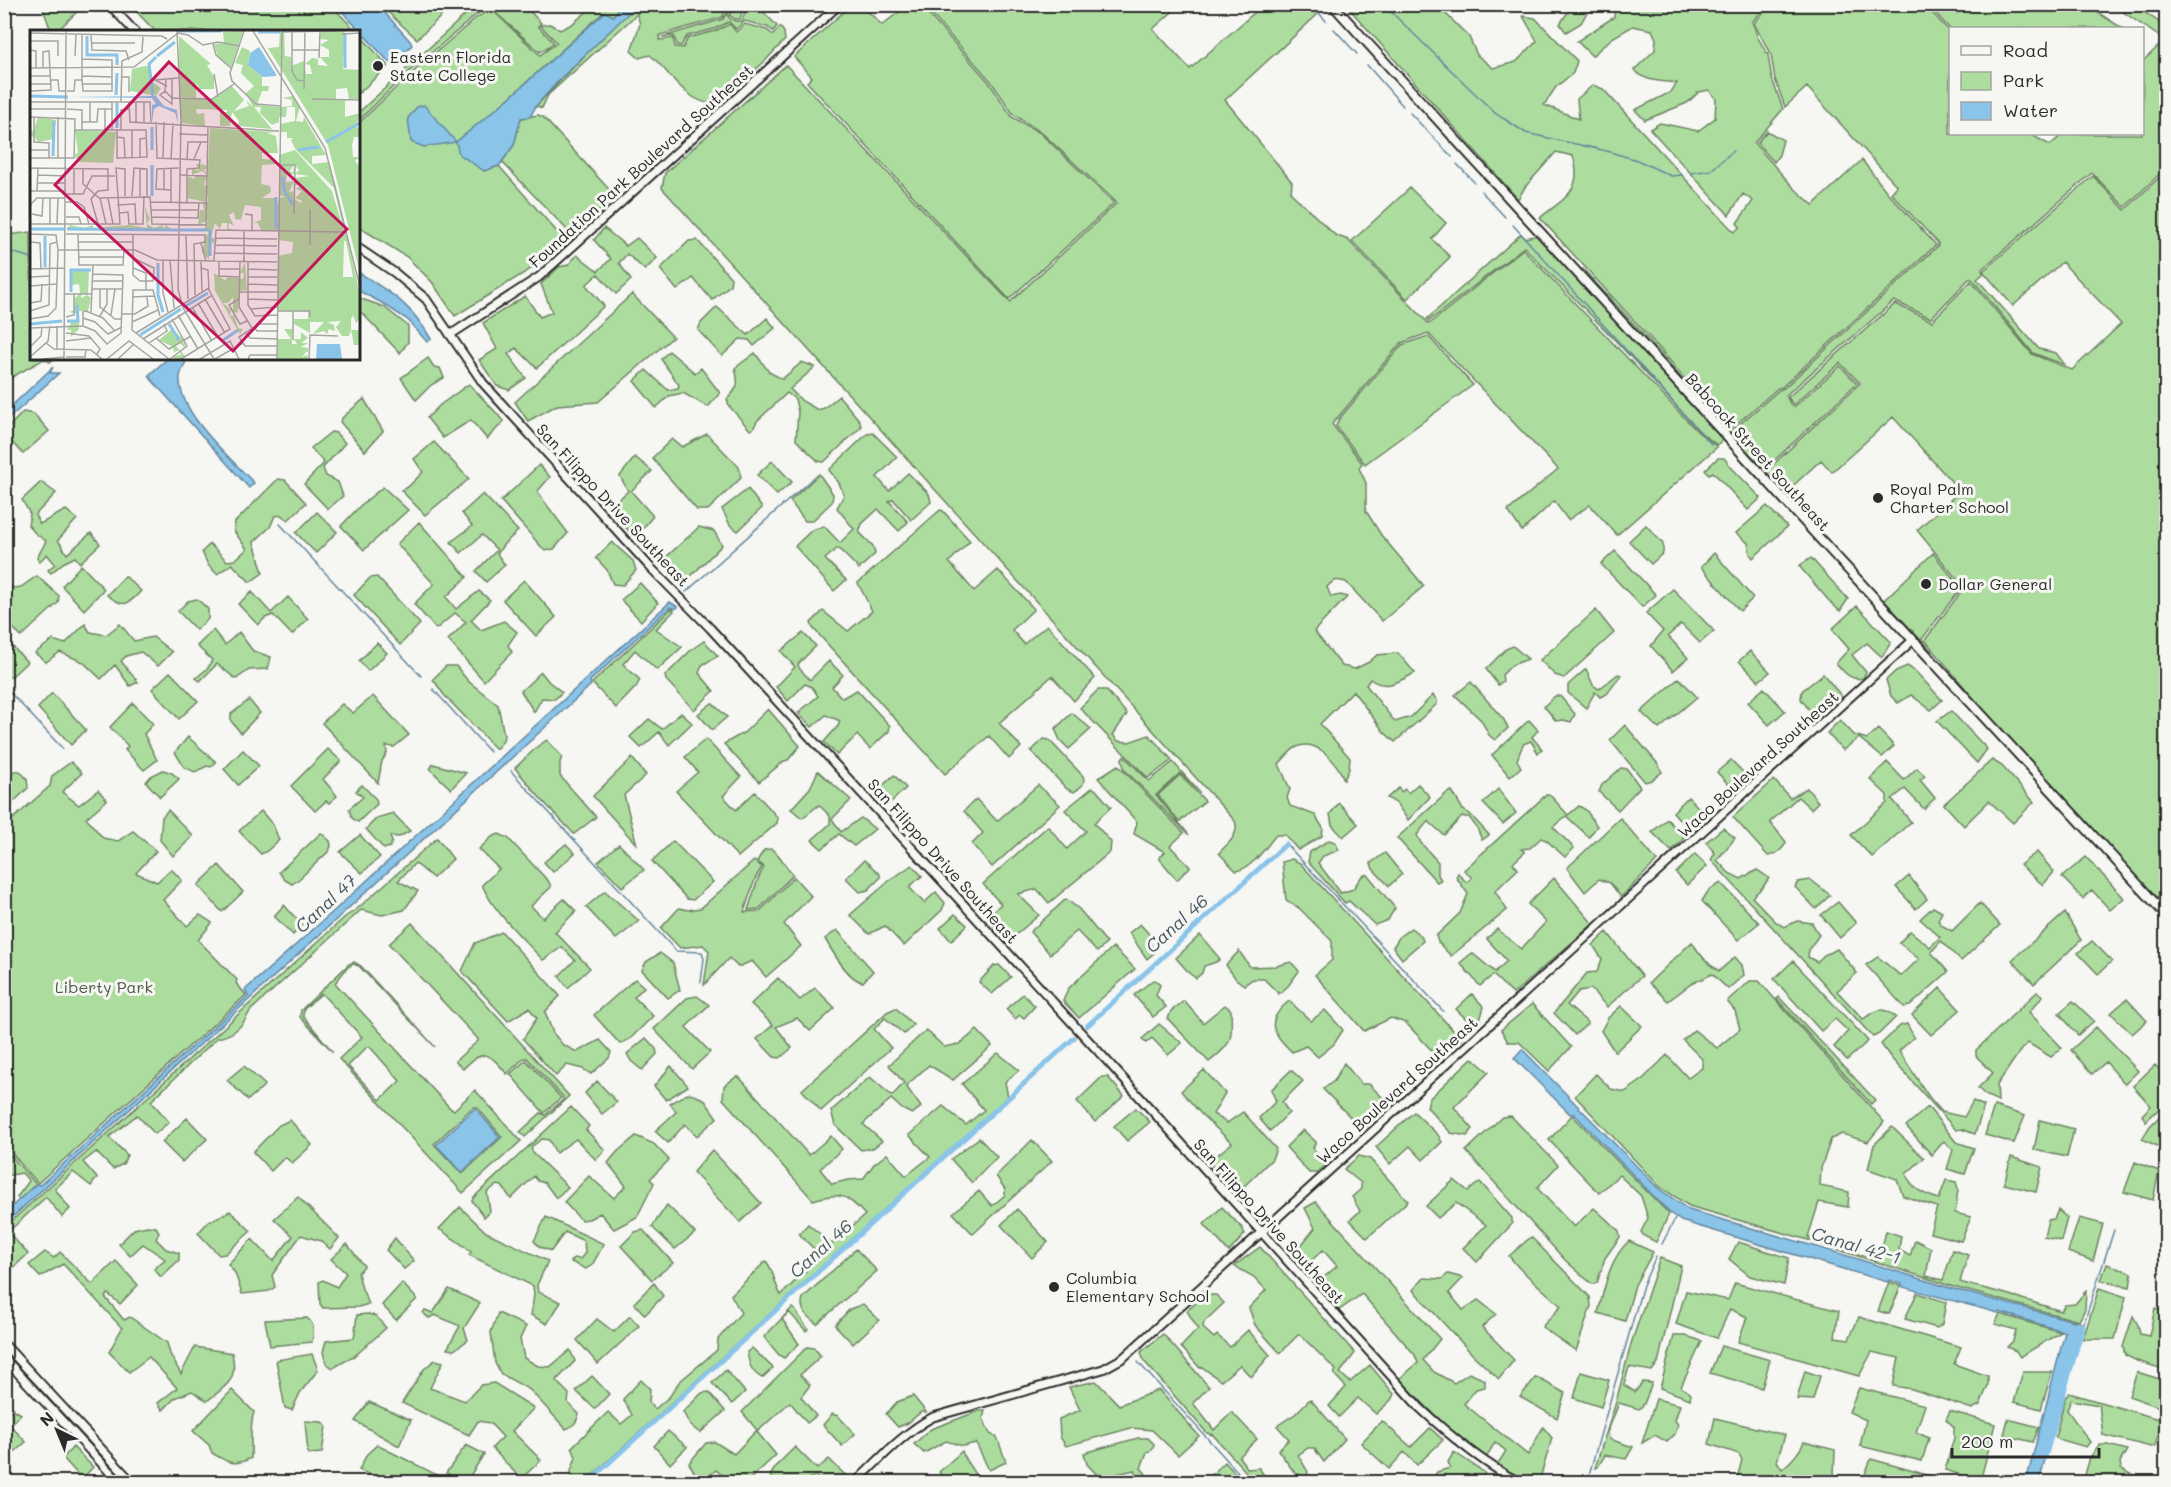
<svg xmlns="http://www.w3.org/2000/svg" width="2171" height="1487" font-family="Mali,sans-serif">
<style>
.green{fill:#addd9e;stroke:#6c8464;stroke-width:1.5;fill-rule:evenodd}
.water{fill:#8ac4e9;stroke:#64879d;stroke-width:1.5}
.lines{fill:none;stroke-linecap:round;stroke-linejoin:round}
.stream{stroke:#64879d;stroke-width:1.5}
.canal{stroke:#8ac4e9;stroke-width:5}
.tertiary-casing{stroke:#2b2b2b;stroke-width:11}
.secondary-casing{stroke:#2b2b2b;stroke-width:12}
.tertiary{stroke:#f6f6f2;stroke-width:7}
.secondary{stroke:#f6f6f2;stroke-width:8}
.poi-dot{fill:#2b2b2b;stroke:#f6f6f2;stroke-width:2}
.labels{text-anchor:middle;stroke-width:6;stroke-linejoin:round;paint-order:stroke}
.poi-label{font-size:16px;fill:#2b2b2b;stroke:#f6f6f2;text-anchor:start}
.street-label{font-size:16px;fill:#2b2b2b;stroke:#f6f6f2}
.park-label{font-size:16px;fill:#4c5848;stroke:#f6f6f2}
.water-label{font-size:18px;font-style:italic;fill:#485964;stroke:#f6f6f2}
.inset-river{fill:none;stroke:#8ac4e9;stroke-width:3}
.inset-road{fill:none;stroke:#a5a5a2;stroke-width:1.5}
.view{fill:#c2185b;fill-opacity:0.15;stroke:#c2185b;stroke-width:3}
.inset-edge{fill:none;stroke:#2b2b2b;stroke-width:3}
</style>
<rect width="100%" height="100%" fill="#f6f6f2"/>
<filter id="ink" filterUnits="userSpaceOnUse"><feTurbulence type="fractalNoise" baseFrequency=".0167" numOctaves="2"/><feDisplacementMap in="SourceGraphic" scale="12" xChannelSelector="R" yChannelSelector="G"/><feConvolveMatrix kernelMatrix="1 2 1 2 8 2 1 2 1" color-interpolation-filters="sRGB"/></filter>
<g filter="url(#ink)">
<path class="green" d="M88 4 86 8 82 7 57 31 50 28 42 6 40 5Z
M1573 4 1594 5 1590 7 1581 23 1566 32 1560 24Z
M130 5H331L356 31H155Z
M380 5H453L417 39Z
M476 5H524L541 23 538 26 554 43 540 52 489 7 476 15 405 75 359 120V112Z
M595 5H618V9L613 16 604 12 507 100 456 142 484 171 499 166 565 241 537 265 455 316 432 282 407 257 359 227V123L407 77 476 18 491 9 540 55 557 43 540 25 550 24 560 30 572 24Z
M637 5H744L740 19H735L729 15 733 9 728 6 724 10 723 17 660 35 659 40 673 38 675 47 683 48 688 38 715 31 730 24 736 32 745 24 767 30 773 35 780 27 784 32 785 40 763 63 717 103C688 107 669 70 650 55L639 58 631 51 640 24 637 14 548 95 542 108 536 106 618 21Z
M747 5H757L777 26 773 31 767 27 745 21 736 29 729 22 714 29 687 36 681 46 677 45 674 36 662 37 723 19 729 9 730 10 727 14C729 20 736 22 742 21Z
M851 5H861L882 25 908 5H920L988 81 1012 117 1040 133 1114 203 1009 299 807 82 812 77 794 57Z
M923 5H1180L1153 29 1190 69 1263 5H1308L1318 14 1225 100 1292 182 1291 193 1335 235 1348 240 1429 324 1523 249 1698 432 1717 447 1617 535 1590 505 1568 520 1554 501 1522 531 1508 511 1558 469 1428 333 1401 343 1332 424 1362 463 1359 468 1366 483V511L1381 535 1424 586 1382 621 1346 582C1337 579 1333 580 1327 587L1331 597 1341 595 1347 597 1314 631 1342 666 1355 669 1369 662 1377 655 1398 653 1415 673C1399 681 1386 691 1370 679L1366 685 1395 722 1411 717 1433 695 1437 700V704L1395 742 1384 732 1353 691 1320 724 1350 758 1349 769 1344 780C1338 763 1317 738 1297 747 1290 750 1284 759 1279 764L1290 789 1287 798 1290 806 1315 815 1323 828 1322 836 1298 850 1285 835H1276C1265 848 1253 868 1236 871L1219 853C1228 843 1240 835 1235 821L662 188 665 173 786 65 1010 302 1117 203 1041 132 1014 115 990 80Z
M1346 5H1448L1443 11 1469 37 1477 55 1493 68 1516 62 1537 41 1523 16 1535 18 1577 61 1573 73 1556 87 1544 105 1579 119 1577 99 1593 85 1603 89 1734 232 1740 227 1737 223 1753 201 1743 194 1729 215 1650 129 1660 123 1698 131 1715 118 1716 99 1709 90 1699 92 1687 103 1645 120 1635 110 1671 92 1677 83C1663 81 1644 82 1634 70L1655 50 1656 39 1652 30 1633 26 1612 38 1592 56 1577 41 1614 17 1615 7 1613 5H1767L1752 22 1758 38 1768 55 1772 79 1783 109 1754 143 1794 188 1813 205 1862 160 1887 192 1936 245 1782 387 1778 388 1732 428 1684 378 1662 351 1540 218C1564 198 1584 191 1573 156L1556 152 1525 187 1518 199Z
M1770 5H1925L1950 32V134H2030L2050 145 2063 134H2142L2143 61 2163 42 2166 43V168L2125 207 2092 173 1982 269 1983 274 1977 279 2039 349 2056 353 2065 365 2033 353 1972 279H1969L1931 318 1894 301 1786 395 1791 406 1794 407 1840 366 1857 383 1764 470 1730 433 1728 435 1579 271 1583 269 1660 352 1683 380 1733 430 1779 390 1784 388 1938 246V243L1891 193 1897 186 1807 87 1785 107 1775 79 1771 55 1754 23Z
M1928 5H2086L2122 28 1950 29Z
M2113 5H2134L2166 27V41Z
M359 34 388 66 359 93H358Z
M538 115 543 117 615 196 572 235 502 162 514 145 521 118Z
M1767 131 1783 140 1779 155 1774 162 1757 143Z
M2166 171V355L2163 362 2166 368V909L2010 742 1925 640 1964 588 1917 530 1960 491 1893 417 1832 472 1821 460 1784 494 1764 473 1860 383 1840 363 1793 405 1788 397 1895 304 1932 321 1971 281 2032 354 2072 370 2121 324 2062 262 2013 306 1983 271 2093 176 2125 210Z
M1410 188 1446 223 1432 239 1450 257 1407 299 1352 241Z
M604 228 626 246 637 238 657 258 645 270 627 254 619 263 631 280 616 294 598 274 586 285 604 306 537 368 516 348 508 354 526 378 509 390 497 386 479 360 497 349 483 323 525 296 540 317 552 312 541 284 559 267 568 265 577 255 598 271 611 259 594 240Z
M5 232 8 235 31 232 32 358 54 359 50 362 44 359 5 381Z
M1521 234 1525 238 1539 235 1724 438 1717 445 1699 431 1613 338 1524 247 1429 321 1427 319Z
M697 240 731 278 730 285 712 300 693 278 677 290 660 269 689 241Z
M632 294 673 337 598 402 557 405 528 421 515 402Z
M359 298 384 307 408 326V342L400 353 359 310Z
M717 307 748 335 767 318 775 328 754 346 749 340 740 339 722 356 698 330 701 323Z
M1428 336 1473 385 1365 464 1336 426 1339 419 1402 345Z
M669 351 695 373 701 368 720 393 708 407 683 393 669 396 656 408 634 381 646 370 668 390 678 388 679 385 661 359Z
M755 353 769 372 782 379 802 362 815 367 790 389 802 401 818 410 824 408 839 396 860 421 861 427 824 462 818 461 796 440 798 412 795 399 787 393 757 421 753 429 750 430 729 406 727 399C739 388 739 383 735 368Z
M428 358 434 367 440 368 444 378 431 385 416 400 401 378Z
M469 384 504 421 487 439 471 420 443 438 427 418 440 405Z
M364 399 383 431 365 451 340 422 343 417Z
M23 412 34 414 49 431 23 454 4 434 5 431Z
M331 432 336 433 345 443 323 468 326 476 338 482 343 496 328 509 304 484 324 463 311 448Z
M873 433 897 457 877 477 889 491 908 473 929 494 931 502 911 520 893 499 889 501 908 522 899 531 878 509 862 524 859 532 873 546 875 554 859 569 838 548 825 559 846 580 834 591 795 546 812 530 824 526 840 543 854 529 837 508 844 495 839 483 829 470 867 434Z
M707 434 739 467 741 478 708 510H697L652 458 672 439 682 447Z
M434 442 469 479 425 515 401 490 408 487 423 472 414 459Z
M635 457 652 471 631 491 653 516 636 537 631 534 610 507 628 491 620 476Z
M1718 458H1724L1731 467 1761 498 1748 510 1713 472 1709 474 1705 470Z
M772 461 792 482 777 495 757 475Z
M539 465 550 477 537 492 568 533 554 549 545 551 501 501Z
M819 474 833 494 832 502 812 521H805L790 501Z
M278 479 285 480 306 503 288 520 281 515 275 516 270 527 254 542 263 573 250 582 232 564 217 574 208 565 202 552 210 544 227 561 235 560 247 549 234 531 235 522Z
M41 482 56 493 35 515 40 524 66 510 77 519 58 540 67 554 91 533 100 544 80 563 75 557 63 563 51 573 48 570 55 564 47 554 39 562 37 558 46 541 36 534 28 525 30 514 22 500Z
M383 487 408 510 364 550 341 526 361 505Z
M748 489 762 508 738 531 730 525 722 509Z
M483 494 518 531 503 545 497 554 505 565 486 582 476 571 497 550 482 535 461 553 451 542 472 526 462 513Z
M1767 506 1787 527 1753 558 1750 554 1748 543 1736 533Z
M940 510 943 511 970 541 949 562 974 591 998 570 1034 609 1012 630 1024 644 1047 625 1095 678 1074 701 1052 676 999 723 1021 747 1009 759 989 736 945 774 813 628 811 623 823 611 848 631 872 611 858 583Z
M317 512 337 532 316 553 296 533Z
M419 522 467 577 446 597 456 609 479 591 490 600 471 620 481 630 504 621 517 632 508 645 512 652 484 681 448 640 466 622 455 613 436 629 414 604 434 584 397 544Z
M1646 525 1663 544V553L1651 564 1629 541Z
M699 527 714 531 722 545 684 583 671 574 663 560Z
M612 542 633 561 636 570 623 585 613 584 607 570 596 558Z
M1615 551 1656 595 1642 607 1601 564Z
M1714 553 1753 598 1740 611 1701 567Z
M1933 553 1961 588 1922 639 1936 657 1884 600Z
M1811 558 1848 599 1840 611 1830 602 1799 566Z
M81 565 104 589 84 610 62 586Z
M37 576 59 596 58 603 21 637 5 618V582L14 588 21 587Z
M125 576 141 591C127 606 124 608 107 595Z
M377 577 420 624 400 645 354 595 370 578Z
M524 580 556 617 536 636 503 600Z
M640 583 658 603 641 621 621 600Z
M1673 589 1714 631 1700 643 1681 624 1668 636 1688 658 1673 671 1651 646 1663 631 1646 613Z
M252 592 271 613 288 597 308 619 292 635 273 615 265 618 258 625 238 604Z
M197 599 208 609V619L196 630 178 611 188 601Z
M1857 606 1891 642 1882 657 1867 643 1852 655 1866 672 1863 678C1850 681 1844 672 1836 663L1849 649 1832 629Z
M672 608 674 611 656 629 682 647 657 670 635 650 623 664 640 680 636 687 616 708 592 683Z
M1596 610 1614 633 1564 678 1555 675 1540 660Z
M85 624 90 632 106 635 120 624 134 641 153 637 172 652 158 666 141 652 126 656 121 661 138 682 130 686 115 665 101 679 83 662 60 652 46 662 35 653 53 640 65 644Z
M213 630 225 645 239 632 253 651 271 657 268 669 249 670 236 679 217 664 200 681 196 678 208 668 212 660 197 646Z
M803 633 816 646 798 664 799 668 810 680 829 661 843 675 832 687 842 698 857 690 890 726 889 731 870 749 857 735 837 755 824 742 838 726 840 721 826 715 812 727 798 713 818 696 812 687 805 684 788 701 776 687 795 667 781 651Z
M704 641 718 656 702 665 699 673 714 691 694 710 666 680 665 676 691 650Z
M377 643 387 653 368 671 359 661Z
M12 646 27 662 11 677H7L5 674V652Z
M1513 646 1528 659 1512 665 1502 675 1503 681 1498 685 1486 669 1506 649Z
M1750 651 1770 672 1759 681 1739 661Z
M446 666H456L468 681 498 705 504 735 503 741 496 749 444 695 433 679Z
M1907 666 1915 671 1942 700 1931 710 1911 695 1898 703 1891 696 1886 680 1896 671Z
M1586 669 1593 685 1599 689 1618 674 1621 675 1607 694 1600 697 1595 692 1586 708 1568 693V685Z
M170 672 198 701 179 719 152 689Z
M541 672 549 682 562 692 555 699 542 698 534 712 521 691Z
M1823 674 1843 698 1818 721 1801 699 1802 691Z
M1679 678 1697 697 1659 729 1641 712Z
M1471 682 1504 720 1508 728 1495 740 1489 735 1481 720 1455 695Z
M1764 688 1785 711 1769 725 1748 702Z
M1098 690H1106L1127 714 1113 735 1118 741 1129 742 1149 735 1172 760 1148 778 1080 708Z
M52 693 86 730 71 745 38 708Z
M373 696 409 735 394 747 386 746 387 753 382 761 378 783 322 723 342 704 353 713Z
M1555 696H1560L1575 714 1571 722 1563 720 1556 721 1544 706Z
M249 700 260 713 241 733 231 721V714Z
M133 703 153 724 144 734 157 760 144 770 125 750 128 746 110 727Z
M712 703 727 717 712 730 698 714Z
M768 709 800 746 788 760 784 761 759 782 724 744 745 732Z
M1951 711 1987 749 1977 763 1937 721Z
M681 713 692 723 669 745 659 732 641 748 630 737 649 719 662 729Z
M1072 713 1091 729 1069 749 1060 740 1055 729Z
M1529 720 1538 730 1532 737 1542 749 1538 753 1531 741 1523 744 1517 760 1521 767 1510 777 1492 755Z
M1840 720 1854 735 1867 739 1878 729 1894 746 1882 757 1859 738 1843 750 1827 733Z
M1625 725 1658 764 1662 772 1652 780 1645 782 1610 740Z
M188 737 216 762 211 767 207 766 195 772 184 767 175 752Z
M706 739 741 777 723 796 736 810 755 792 778 818 777 823 738 857 676 791 698 772 685 757Z
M1044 739 1049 740 1083 776C1086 784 1081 787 1074 792L1067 789 1031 751Z
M547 740 562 757 560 762V776L596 817 574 834 541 799 515 768 538 746Z
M328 749 341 761 323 779 337 796 329 803 326 801 315 811 291 786Z
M243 750 259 766 238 785 224 769Z
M1124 756 1149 781 1173 762 1200 793 1180 773 1156 795 1189 835 1124 769 1122 758Z
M632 758 646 775 624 795 637 845 593 796Z
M1731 760 1752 781 1738 795 1717 772Z
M1992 760 2002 766 2034 802 2013 823 1989 801 1964 826 1944 804Z
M71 762 82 773 62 792 79 805 98 790 107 800 86 818 103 838 118 841 133 831 156 851 136 873 157 882 171 869 182 880 163 900 187 926 200 915 212 923 198 940 237 980 236 983 246 995 38 1183 5 1146V826L50 786 52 776Z
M1887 762 1904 780 1917 768 1925 776 1920 780 1935 798 1924 809 1905 789 1892 799 1911 822 1872 857 1851 835 1887 803V795L1870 779Z
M433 764 466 773 451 789 430 769Z
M1118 765 1184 833 1170 846 1190 867 1177 880 1159 858 1165 852 1134 834 1137 822 1098 778Z
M1621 768 1627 769 1640 787 1618 810 1599 792 1602 785Z
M163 770 172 773 179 779 160 797 146 782 151 776Z
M14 771H20L27 779 28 788 5 810V779Z
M818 771 851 800 832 819 841 832 861 818 875 829 854 846 839 834 822 849 812 840 830 824V816L819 805 802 818 791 809 810 788Z
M894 775 906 788 891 802 882 800 877 791Z
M1180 775 1205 801 1179 822 1158 795Z
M1774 780 1790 798 1807 788 1818 802 1811 809 1798 797 1770 822 1786 842C1784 849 1775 855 1768 856L1733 817Z
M1418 784 1430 797 1408 820 1396 803 1387 798 1399 788 1401 792 1405 789 1408 793Z
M362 785 376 799 377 804 358 822 352 818 349 809 363 797 356 791Z
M1038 785 1060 805 992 867 972 844 983 833 964 811 976 799 997 821Z
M1092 788 1095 789 1111 807 1094 823 1111 842 1110 852 1049 903 1037 889 1018 894 1039 915 1013 937H1004L986 918 1001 904 983 884 1048 826 1067 849 1086 831 1065 810Z
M1498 789 1516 813 1503 824 1483 803Z
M1452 791 1463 810 1470 814 1489 835 1482 840 1477 828 1469 817H1462L1444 835 1428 821 1417 835 1421 843 1438 862V875L1441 880 1437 882 1397 838 1447 793Z
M1549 794 1568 815 1579 806 1586 810 1597 826 1589 837 1566 816 1553 827 1574 848 1565 857 1546 840 1541 838 1530 848 1521 849 1525 852 1513 863 1518 869 1495 891 1507 910 1451 956 1438 942 1436 936 1460 913 1468 894 1456 877 1458 873 1466 882 1472 878 1464 870 1546 795Z
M1688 797 1710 819 1696 831 1688 829 1673 812Z
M1339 803 1358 824 1343 837 1332 825 1330 814Z
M168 810 193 836 173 856 160 840 162 817Z
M261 811 273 825 279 840 267 851 261 854 239 831Z
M393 813 410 831 399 837 390 836 392 842 390 847 384 849 366 829 377 818Z
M1620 818 1657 861 1621 897 1610 883 1599 879 1585 892 1567 868Z
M1667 819 1684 837 1681 842 1671 851 1652 832Z
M1723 828 1735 838 1717 860 1729 873 1741 879 1757 870 1769 878 1763 887 1752 897 1776 922 1784 927 1797 921 1812 923 1819 935 1809 949 1808 957 1817 962 1824 955 1837 949 1857 973 1837 991 1863 1019C1877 1010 1882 1005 1896 1017L1879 1034 1873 1037 1711 860 1715 853 1706 842Z
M321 833 330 841 331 846 329 851 299 879 292 884 285 880 279 872Z
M499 834 508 838 549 882 551 887 531 906 543 918 564 899 576 911 555 932 590 968 568 988 559 976 575 960 562 947 543 960C522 937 495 914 482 885L499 869 479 849 492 837Z
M360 835 380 857 362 873 340 852Z
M437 838 453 859 433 878 415 863 398 881 418 891 404 910 382 915 361 910 250 1011C243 1026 234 1035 217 1038L151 1101 169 1122 155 1134 137 1115 109 1137 127 1155 123 1164 113 1169 96 1152 83 1162 97 1178 91 1186 73 1172 55 1189 70 1209 62 1217 46 1197 8 1232 28 1254 5 1275V1227L345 917 357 909Z
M1329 840 1335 842 1339 850 1323 856 1318 863 1341 893 1353 889 1361 877 1367 874 1395 908 1388 920 1375 925 1349 901 1345 903 1308 862 1310 852Z
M673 841 713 882 693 900 687 899 652 861Z
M566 844 575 853 553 872 544 862Z
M619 844 644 870 622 887 598 862Z
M771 849C781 854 785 867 793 875L759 909 748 910 758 879 764 867 757 861 764 850Z
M2037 852 2054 872 2043 885 2020 865Z
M1385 853 1402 874 1389 886 1373 869 1371 863Z
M1695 854 1707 866 1687 885 1676 873Z
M2086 857 2124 898 2110 910 2092 890 2083 899 2062 877Z
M1292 859 1300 863 1462 1040 1438 1057 1406 1023 1391 1018 1364 1031 1315 975 1332 960V941L1299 908 1286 900 1282 862Z
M864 860 880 874V878L868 890 860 892 846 878Z
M754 861 762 867 755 879 744 912 760 911 794 877 811 896 784 924 801 946 766 977 752 961 738 967 729 958 704 985 709 951 703 945 680 948 661 928 679 908 688 910 701 908Z
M219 865 243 892 222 912 198 885Z
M912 865 922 876 909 887 924 903 936 892 945 903 942 910 904 946 885 926 869 934 850 915 889 881Z
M1909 876 1927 899 1916 909 1896 887Z
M1554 878 1593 924 1513 994 1493 975 1480 986 1460 963 1472 953 1495 972 1507 961 1487 939 1497 929 1521 949 1546 922 1528 904Z
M1811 880 1830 895 1816 909 1795 887 1798 882Z
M1721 883 1759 923 1738 940 1702 901 1709 890Z
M605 891 639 921 616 939 586 907Z
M1066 899 1079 909 1107 943 1097 952 1077 931 1050 954 1030 932Z
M1838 902 1856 923 1840 938 1821 915Z
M1980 903 2000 925 1961 961 1941 941 1931 952 1948 972 1910 1006 1904 1007 1866 965 1878 957 1901 976 1919 959 1899 943 1910 931 1930 947 1940 937 1920 919 1933 907 1942 912 1938 920 1941 925 1952 931Z
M284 905 302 925 293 935 274 916Z
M2065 913 2081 940 2034 984 2012 960Z
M955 914 967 925 951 941 940 928Z
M412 923 569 1096 525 1137 520 1132 541 1113 545 1115 563 1100V1097L527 1058H524L507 1074C489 1053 484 1047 463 1069L455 1061 478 1041V1039L389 944Z
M1140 924 1149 934V941L1155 952 1147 959 1129 933Z
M1411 928 1421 936 1423 941 1402 959 1393 947 1400 936Z
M837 930 873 971 863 982C849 981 832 951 825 939Z
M502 932 560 996 545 1012 553 1033 563 1045 577 1052 600 1040 611 1052 609 1058 591 1074 583 1069 567 1065 556 1076 523 1039 537 1018 529 1008 508 1021 462 971 475 943Z
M1607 932 1642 976 1607 1007 1591 989 1579 991 1567 1005 1588 1023 1575 1035 1554 1013 1587 973 1597 972 1602 959 1593 945Z
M1200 935 1220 959 1216 962 1204 966 1202 973 1196 978 1190 974 1176 958Z
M2092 941 2112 961 2098 974 2078 953Z
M1692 942C1699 954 1707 964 1719 971L1735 957 1742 965 1744 975 1728 989 1712 974 1691 984 1668 1001 1649 983Z
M1113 947 1135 969 1079 1018 1063 1001 1068 989Z
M1239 951 1250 967 1276 966 1291 962 1299 971 1288 986 1279 994 1264 979H1253L1244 985 1236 979 1226 965Z
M660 953 673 963 680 990 668 998 642 970 646 962Z
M1793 961 1868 1041 1847 1060 1834 1047 1848 1031 1835 1019 1821 1031 1774 979Z
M354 962 361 966 435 1047 359 966 353 964 347 968 335 983 451 1109 454 1110 475 1090 521 1141 463 1193 339 1059 362 1037 323 995 321 994 304 1009 303 1016 333 1052 300 1017 301 1010 349 964ZM367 1047H370L400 1081 380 1100 348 1066ZM473 1107H477L502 1137 462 1174 434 1144Z
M999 965 1011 977 992 994 979 982 994 966Z
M778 978 800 1000 815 988 835 1008 810 1031 797 1018 776 1027 792 1048 780 1058 774 1057 757 1039 773 1025 751 1004Z
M635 979 644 987 634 997 653 1016 630 1039 620 1044 594 1015Z
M1153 980 1157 981 1160 985 1156 995 1166 1007 1153 1017 1134 995Z
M1750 981H1759L1884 1122 1868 1142 1842 1134 1831 1139 1821 1168 1820 1186 1849 1192 1848 1207 1819 1202 1808 1237 1829 1246 1879 1260 1886 1231 1901 1236 1899 1250 1910 1256 1915 1240 1931 1248 1926 1276 1943 1280 1953 1250 1968 1255 1960 1282 1963 1283 2006 1294 2061 1311 2065 1305 2075 1304 2086 1291 2085 1309 2079 1321 1954 1287 1805 1239 1689 1206 1660 1187 1575 1096 1596 1074 1611 1089 1625 1092 1641 1081 1667 1055 1688 1078 1702 1068V1059L1683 1040 1694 1030 1717 1048 1740 1029 1735 1011 1727 1001Z
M1940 988 1960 1010 1931 1035 1912 1015Z
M2037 992 2043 996 2029 1012 2062 1048 2051 1057 2028 1043 2020 1051 1997 1085 1998 1101 1985 1095 1978 1088 1993 1073 1976 1056V1050Z
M1023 994 1035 1006 1024 1018 1020 1015 1015 1019 1006 1009Z
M1472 994 1484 1007 1480 1020 1473 1026 1456 1009Z
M697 996 709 1005 686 1027 710 1052 692 1069 654 1029 687 998Z
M1779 997 1875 1100 1871 1104 1777 999Z
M2127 999 2147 1021 2132 1034 2111 1013Z
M1184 1001 1203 1023 1225 1005 1231 1010C1232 1040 1233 1043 1209 1062L1168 1019 1171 1011Z
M1289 1001 1311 1021 1325 1010 1343 1030 1334 1044 1318 1057 1306 1046 1292 1052C1272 1032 1264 1022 1289 1001Z
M2073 1001 2094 1021 2078 1035 2059 1013Z
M1532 1004 1571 1047 1549 1071 1519 1042H1508L1501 1030Z
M1621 1006 1642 1026 1615 1052 1601 1031 1608 1018Z
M896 1008 913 1025 904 1034 885 1018 874 1029 891 1048 821 1111 802 1090 887 1012Z
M1159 1024 1182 1043 1168 1055 1152 1038 1146 1043 1142 1039Z
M1907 1024 1914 1037 1899 1051 1929 1097 1942 1112 1964 1117 1973 1101 1984 1106 1975 1134 1961 1129 1956 1130 1891 1058 1881 1044 1900 1026Z
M2096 1027 2138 1071 2125 1084 2106 1062 2092 1074 2071 1050Z
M926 1030 944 1047 960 1044 977 1030 992 1046 953 1080 929 1065 906 1086 921 1107 912 1114 902 1109 891 1099 863 1124 882 1141 873 1148 861 1150 835 1125 831 1111 870 1077 892 1096 904 1083 889 1065Z
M646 1038 656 1049 657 1054 642 1070 631 1061 627 1054Z
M998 1053 1019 1070 1005 1082 1008 1097 585 1482H573L571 1471 576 1457 572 1447 608 1412 621 1424 632 1415 623 1399 641 1380 650 1389 649 1402 655 1409 670 1396 679 1382 717 1350 718 1339 741 1313 731 1295 766 1261C774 1270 774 1284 781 1295L821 1256 799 1234 808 1224 832 1244 865 1215C846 1194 841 1192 813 1200L723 1099 724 1086 736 1077H739L809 1155 831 1136 842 1149 820 1169 832 1184 848 1180 863 1179 874 1164 887 1154 906 1176 930 1157 909 1135 943 1106 966 1125 984 1110 962 1084Z
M1472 1058 1489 1072 1454 1107 1473 1129 1467 1136 1451 1133 1427 1107 1429 1099Z
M526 1060 561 1098 544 1113 510 1074Z
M1344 1063 1361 1084H1369L1386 1101 1366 1124 1360 1127 1323 1089 1334 1081Z
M2155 1065 2166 1076V1102L2146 1121 2142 1115 2151 1106 2133 1086Z
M244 1066 265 1085 248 1100 227 1080Z
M671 1066 688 1086 666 1100 654 1086Z
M1204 1070 1225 1093 1213 1114 1227 1123 1243 1112 1276 1149 1272 1159 1236 1194 1211 1165V1160L1232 1143 1202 1115 1181 1091Z
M1291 1070 1303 1081 1282 1102 1289 1113 1270 1131 1259 1118 1276 1101 1271 1090Z
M1102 1077H1108L1124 1096 1095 1122 1077 1101Z
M597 1081 617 1102 602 1114 585 1093Z
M689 1093 704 1099 717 1118 697 1136 685 1124 668 1143 655 1131 676 1112 670 1103Z
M1994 1106 2025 1116 2014 1143 1985 1135Z
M571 1107 589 1126 586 1130 605 1150 596 1160 576 1139 556 1153 549 1140 542 1139 531 1147 533 1153 568 1187 556 1198 545 1183 538 1181 534 1176 511 1199 502 1186 497 1185 487 1192 490 1211 484 1217 472 1201 474 1197Z
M1928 1107 1956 1142 1974 1148 1965 1174 1947 1169 1953 1150 1944 1141 1932 1155 1906 1126Z
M1136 1108 1150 1122 1127 1141 1114 1126Z
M2166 1110V1109V1150L2142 1139 2150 1126Z
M1414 1112 1438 1135 1442 1142 1423 1160 1410 1146 1390 1164 1376 1147Z
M1572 1115 1669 1214 1656 1242 1644 1236 1641 1232 1648 1218 1641 1196 1619 1175 1599 1193 1549 1140Z
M1511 1116 1558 1165 1537 1188 1574 1227 1594 1208 1619 1231 1620 1237 1605 1258 1597 1283 1592 1284 1565 1260 1466 1151 1502 1117Z
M187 1118 207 1139 182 1162 162 1142Z
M290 1120 312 1145 292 1163 285 1157 271 1171 253 1152 279 1125Z
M2040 1120 2074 1129 2067 1157 2034 1150Z
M1892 1127 1924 1158 1906 1174C1913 1190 1923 1194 1939 1199L1946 1180 1956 1182 1958 1189 1955 1213 1971 1217 1961 1241 1930 1233 1937 1207 1903 1196 1897 1179 1868 1169 1874 1145Z
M1303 1130 1316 1142 1313 1148 1326 1165 1317 1173H1309L1286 1147Z
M636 1136 654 1144 669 1160 650 1179 654 1183 637 1217 614 1229 600 1213 589 1219 581 1220 564 1202 589 1176 614 1198 626 1186 608 1163 617 1152Z
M979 1138 997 1157 972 1183 951 1159Z
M1032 1140 1052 1161 973 1234 953 1213 979 1191 992 1206 1005 1195V1189L996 1176Z
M712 1150 761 1203 740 1222 693 1172Z
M10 1155 36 1184 19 1200 17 1197 29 1181 22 1173 5 1176V1159Z
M1359 1156 1370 1159 1408 1201 1367 1238 1350 1220 1360 1211 1352 1197 1361 1189V1183L1344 1169Z
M2011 1157 2042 1167 2036 1192 2004 1184Z
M2135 1162 2159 1171 2153 1200 2124 1192Z
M1454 1180 1468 1191 1480 1182 1512 1218V1224L1477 1262 1463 1248 1486 1225 1456 1203 1438 1218 1426 1206Z
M298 1197 339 1238 330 1249 321 1241 301 1235 272 1275 275 1287 269 1291 242 1294 235 1273 228 1264 252 1239 273 1261 293 1236 274 1219Z
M1316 1202 1440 1339 1423 1360 1434 1372 1454 1383 1469 1373 1485 1380V1387L1476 1389 1464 1404 1528 1455 1543 1427 1552 1438 1539 1482H1528L1497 1465 1506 1451 1495 1442 1486 1458 1446 1426 1399 1379 1418 1363 1415 1355 1362 1294 1338 1311 1315 1285 1337 1266 1323 1250 1302 1269 1291 1258 1315 1228 1305 1208Z
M667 1205 695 1233 675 1249 652 1227Z
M460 1207 486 1232 548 1261 537 1285 538 1292 561 1302 547 1324 531 1315 534 1295 533 1286 469 1255 471 1252C463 1244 449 1236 439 1229Z
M1222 1207 1242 1228 1245 1234 1229 1252 1204 1224Z
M1017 1209 1048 1242 1032 1258 1001 1225Z
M2058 1210 2067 1218 2061 1241 2044 1237 2048 1220 2054 1219Z
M230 1211 251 1231 225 1254 219 1255 198 1233 208 1222Z
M546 1217 604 1244 592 1265 586 1269 571 1262 574 1258 580 1259 585 1253 584 1241 565 1232 551 1251 540 1247 534 1241Z
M2079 1218 2103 1224 2093 1261 2068 1252Z
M147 1226 156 1227 159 1232 156 1239 166 1249 179 1253V1260L161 1277 154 1269 165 1259 143 1244 130 1256 119 1244 134 1229Z
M643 1230 673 1263 652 1280 621 1246 635 1232Z
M1531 1237 1590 1297 1591 1306 1576 1351 1542 1327 1561 1306 1519 1268 1509 1256Z
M395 1238 414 1261 404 1269 386 1250Z
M1629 1241 1653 1252 1635 1285 1625 1321 1598 1313C1605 1287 1609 1259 1629 1241Z
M1738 1242 1789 1258 1784 1285 1750 1276 1729 1259Z
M347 1244 364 1266 358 1273 362 1289 369 1304 358 1307 323 1308 320 1304 319 1282 323 1280 337 1287 346 1273 331 1259Z
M1260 1247 1355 1353 1340 1373 1350 1382 1370 1365 1394 1394 1391 1400 1376 1414 1358 1398 1339 1417 1329 1406 1346 1387 1334 1374 1336 1370 1299 1334 1280 1353 1255 1325 1249 1308 1266 1290 1254 1277 1234 1266Z
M856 1249 877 1271 817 1324C808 1317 799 1311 803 1298Z
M45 1252 54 1258 60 1252 92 1284 116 1261 138 1285 120 1304 108 1294 105 1297 124 1320 130 1317 167 1343 170 1354 181 1374 195 1347 232 1353C238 1381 227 1385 207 1401L192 1391 175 1398 163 1410 158 1403 177 1388 149 1357 129 1372 109 1352 122 1328 63 1264 40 1277 29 1265Z
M1660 1258 1681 1266 1658 1363 1652 1371 1629 1367 1624 1385 1635 1392 1643 1382 1652 1383 1644 1404 1639 1409 1619 1403 1608 1431 1609 1439 1633 1447 1626 1459 1605 1455 1598 1467 1595 1468 1616 1402 1631 1344Z
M2107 1264 2132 1273 2130 1287 2101 1280Z
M1448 1274 1463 1278 1449 1293 1463 1310 1478 1300 1496 1314 1482 1327 1514 1360 1499 1379 1473 1355 1413 1290 1424 1278 1442 1279Z
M1889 1282 1901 1286 1889 1314 1878 1311Z
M402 1283 417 1299 396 1320 382 1305Z
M654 1283 663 1296 645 1315 634 1303Z
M1735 1283 1839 1311 1835 1337 1849 1339 1859 1317 1961 1347 1954 1364 1988 1376V1385L1980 1405 1972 1409 1912 1389 1893 1386 1899 1358 1872 1352 1859 1376 1738 1342 1747 1317 1730 1309 1717 1338 1676 1324 1686 1291 1728 1300Z
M2099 1288 2126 1297 2115 1339H2083Z
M449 1289 480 1303 464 1328 468 1340 454 1350 447 1349 460 1326 435 1315 429 1318 423 1313 425 1310 433 1313Z
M1917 1293 1946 1302 1942 1324 1937 1328 1905 1319Z
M1204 1295H1216L1224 1303 1204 1322 1203 1328 1214 1338 1217 1335 1230 1347 1248 1330 1270 1355 1251 1377 1240 1365 1221 1381 1202 1367 1200 1368 1181 1347 1198 1329 1187 1311Z
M863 1304 879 1320 853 1344 835 1325 850 1309Z
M792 1308 795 1310 808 1329 806 1331 789 1312 782 1319 799 1344 784 1358 779 1355 764 1337Z
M2155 1308 2166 1312V1370L2137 1361 2125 1355 2123 1347 2133 1316 2138 1325 2140 1334 2149 1336Z
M498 1313 526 1326 520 1339 524 1358 538 1366 550 1367 570 1350 575 1361 556 1381 569 1394 568 1403 579 1414C577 1422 574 1426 566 1429L530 1390 501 1374 495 1363 491 1332Z
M368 1314 376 1316 386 1328 356 1355 333 1368 326 1363 323 1352 326 1341 354 1338 357 1315Z
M2000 1314 2061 1332 2020 1357 2016 1351 2007 1347 2013 1341 2016 1330 1995 1324Z
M630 1316 639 1326 598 1364 577 1340 597 1319 614 1332Z
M307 1318C315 1324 314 1333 312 1342L270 1346 265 1320Z
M1163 1334 1209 1387 1193 1403 1214 1430 1232 1412 1257 1439 1239 1457 1248 1469 1259 1468 1268 1481 1267 1482H1253L1246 1476V1472L1213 1435 1207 1433 1144 1361 1141 1352Z
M1674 1336H1686L1702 1341 1681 1387 1691 1394 1690 1399 1660 1388Z
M1721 1346 1770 1360 1762 1388 1710 1373Z
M807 1347 814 1348 821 1356 800 1375 810 1385 801 1397 816 1416 807 1423 790 1402 757 1432 776 1455 747 1482H730L716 1470 703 1482H689L696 1475 689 1463 706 1443 715 1442 734 1454 757 1430 742 1412Z
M752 1348 773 1368 762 1378C751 1372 749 1364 747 1352Z
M312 1354 318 1370 300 1393 292 1410 285 1408 276 1360Z
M435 1360 443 1362 430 1388 465 1401 481 1385 494 1383 534 1408 512 1431 541 1460 521 1479 492 1448 503 1437 490 1423 478 1421 469 1435 402 1403 424 1369Z
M726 1370 745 1392 732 1404 712 1383Z
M1805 1371 1820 1376 1813 1400 1797 1399Z
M1581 1372 1609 1380 1601 1407 1574 1398Z
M2023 1372H2052L2041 1409 2014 1402Z
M2137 1372 2166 1381 2165 1409 2129 1396Z
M592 1376 609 1394 595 1409 576 1391Z
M1536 1377 1565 1393 1557 1418 1520 1397Z
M1096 1381 1119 1405 1159 1390 1199 1436 1178 1455 1152 1430 1131 1428 1066 1446 1060 1437 1059 1419 1080 1410 1069 1387Z
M1859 1388 1925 1405 1916 1432 1929 1438 1922 1461 1860 1446 1866 1420 1849 1412Z
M232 1390 254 1412C249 1427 252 1442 251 1458 233 1467 228 1462 212 1453L209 1445 193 1431Z
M709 1392 725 1411 700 1433 690 1425 683 1412 702 1393Z
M2069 1393 2162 1420 2155 1446 2151 1447 2103 1435 2099 1405 2071 1400 2067 1410 2090 1442 2086 1447 2055 1438 2065 1398Z
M913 1396 926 1412H921L908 1423 898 1427 886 1414 897 1402Z
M1310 1399 1345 1439 1324 1462 1314 1448H1308L1298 1455 1308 1472 1306 1477 1295 1473 1278 1450 1289 1439 1277 1426 1295 1414Z
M1656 1399 1680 1405 1675 1420 1678 1425 1675 1434 1667 1442 1655 1435 1642 1443Z
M369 1402 411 1420 399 1446 355 1421Z
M13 1409 21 1414 10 1425 26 1442 10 1456 5 1450V1414Z
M979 1411H985L983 1418 990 1434 997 1437 1006 1462 989 1470 976 1443 963 1446 946 1441 924 1453 914 1444 931 1429Z
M1950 1411 1995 1424 1982 1474 1978 1480 1945 1470 1954 1438V1427L1946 1419Z
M832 1414 838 1416 855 1434 842 1446 823 1425Z
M1715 1418 1785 1435 1777 1461 1782 1469C1792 1461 1799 1453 1804 1442L1835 1450 1834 1476 1850 1482H1835L1811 1475 1809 1482H1736L1742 1460 1739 1454 1709 1444Z
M2008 1419 2039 1427 2033 1442 2004 1435Z
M305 1421 322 1422 326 1426 322 1453 308 1454Z
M1382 1421 1411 1447 1430 1428 1443 1440 1417 1465 1404 1452 1389 1469 1361 1443Z
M668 1431 687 1447 670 1464 654 1446Z
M1138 1438H1148L1154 1444 1152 1450 1147 1452 1141 1468 1153 1482H1134L1136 1475 1134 1470 1100 1478 1087 1464 1084 1453Z
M377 1445 437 1475 444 1482H385L359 1470 367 1454Z
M466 1445 484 1454 466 1482H462L446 1473Z
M2100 1445H2108L2127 1450 2120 1462 2121 1468 2130 1474 2147 1477 2145 1482H2083L2090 1457Z
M73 1447 93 1467 82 1479 63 1458Z
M795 1447 817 1469 829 1459 848 1478 843 1482H823L815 1476 801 1482H776L770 1476 777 1465Z
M962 1451 965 1459 975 1474 966 1482H947L939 1472Z
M1454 1452 1485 1473 1479 1482H1430L1437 1472 1450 1468 1448 1462Z
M1871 1459 1952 1482H1862Z
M1225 1462 1243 1482H1204Z"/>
<path class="water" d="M336 5H378L410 41 412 45 393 63 389 62Z
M618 5H637L562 77 536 106 530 117 521 118 514 145 499 166 484 171 459 154 456 142 424 147 411 142 408 118 417 107 424 105 456 142 508 99 605 12 613 16 618 9Z
M358 272C392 294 410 303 431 339L427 342 408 320 382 303 359 291Z
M167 359H187C185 364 181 371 180 376 177 413 231 458 254 483L249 488 151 379 149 375Z
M53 367 50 373H59L5 422V412Z
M670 602 678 607 675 609 670 607 590 681 591 685 5 1224V1213L36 1184 40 1185 248 996 245 990 336 909Z
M1522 1049 1658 1188 1689 1210 1848 1256 1953 1289 2082 1323 2039 1482H2026L2065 1332 2000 1312 1998 1313 1903 1287 1902 1284 1889 1280 1887 1282 1681 1221 1671 1214 1574 1114H1570L1514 1058Z
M475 1108 500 1137 462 1172 436 1145Z"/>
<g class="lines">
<path class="stream" d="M1311 4 1326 21
M1383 4 1495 113 1526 133 1607 151 1637 160 1671 176 1682 175
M1334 29 1357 54
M1367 65 1403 106
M1410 113 1452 157
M1457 164 1474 182
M1691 173 1711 170 1733 151
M1481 191 1505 217
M1513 225 1711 444
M4 250 32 258
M280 524 421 676
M686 592 814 477
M4 686 63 749
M433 689 490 752
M511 771 676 951 702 952 704 959 701 982
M1286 844 1443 1011
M1662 1244 1676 1217
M2083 1326 2114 1230
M1138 1362 1247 1482
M884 1473 892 1482
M1587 1482 1643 1285 1656 1256"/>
<path class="canal" d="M1087 1026 1286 844
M2045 1457 2083 1326 2076 1324
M588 1482 1074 1038"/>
<defs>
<path id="tertiary" d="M109 4 135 32
M358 248 395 273 426 299 483 383 650 567 710 628 1109 1063 1420 1408C1450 1436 1482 1463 1519 1482
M450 335 539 277 840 4
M4 1344 132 1482
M4 1358 119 1482
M856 1482C880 1459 903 1433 933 1417L1103 1369 1123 1358 1913 640"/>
<path id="secondary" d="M1332 4 1822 541 2166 915"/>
</defs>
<use href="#tertiary" class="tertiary-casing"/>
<use href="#secondary" class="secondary-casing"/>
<use href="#tertiary" class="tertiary"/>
<use href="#secondary" class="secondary"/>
</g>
</g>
<g class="poi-dot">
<circle cx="378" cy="66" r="6"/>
<circle cx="1878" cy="498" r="6"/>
<circle cx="1926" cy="584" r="6"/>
<circle cx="1054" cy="1287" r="6"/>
</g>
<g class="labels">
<g class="poi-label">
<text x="390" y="63">Eastern Florida<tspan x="390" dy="18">State College</tspan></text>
<text x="1890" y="495">Royal Palm<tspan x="1890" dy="18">Charter School</tspan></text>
<text x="1938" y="590">Dollar General</text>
<text x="1066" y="1284">Columbia<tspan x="1066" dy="18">Elementary School</tspan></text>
</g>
<g class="street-label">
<text transform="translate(641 166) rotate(-42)" y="6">Foundation Park Boulevard Southeast</text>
<text transform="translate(1758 452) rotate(48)" y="6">Babcock Street Southeast</text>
<text transform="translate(613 505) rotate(47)" y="6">San Filippo Drive Southeast</text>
<text transform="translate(1758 764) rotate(-42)" y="6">Waco Boulevard Southeast</text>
<text transform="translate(943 861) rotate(48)" y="6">San Filippo Drive Southeast</text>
<text transform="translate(1397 1090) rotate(-42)" y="6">Waco Boulevard Southeast</text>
<text transform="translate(1269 1221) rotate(48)" y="6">San Filippo Drive Southeast</text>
</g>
<g class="park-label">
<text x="104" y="993">Liberty Park</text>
</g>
<g class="water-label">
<text transform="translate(326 904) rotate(-43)" y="6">Canal 47</text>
<text transform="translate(1177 924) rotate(-42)" y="6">Canal 46</text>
<text transform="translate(1856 1246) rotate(16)" y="6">Canal 42-1</text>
<text transform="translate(821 1249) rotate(-42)" y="6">Canal 46</text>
</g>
</g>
<g transform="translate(30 30)">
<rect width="330" height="330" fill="#f6f6f2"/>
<path d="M213 1 201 38 188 27 184 14 194 13 193 2ZM254 1 255 26 261 27V36L274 31 276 44H282L280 35 275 34 282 28 288 29V35L298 36 290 27H299V20L290 15 299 10 290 9 291 1H315L313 39 330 40V69H319L317 58 306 59V69H315V87L330 83 326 97 330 98V107H324L322 115 323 127H330L325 131 330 137V243L298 115 238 18 249 17 250 2ZM149 6 181 34 177 35 184 47V59H170L166 53V68L149 67ZM212 17 220 21 218 35 232 46V56H239L238 61H232L227 75 250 77V86L251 77 262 76V70L253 68 263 66 270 77 266 91 273 92 274 87 296 125 282 126V134L299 132 307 160 330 265V289L326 293 323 285 321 289V300H329V315H324L321 300 319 306H312L306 297 311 291 297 292 304 295 305 301 299 299 297 304 294 301 283 304 294 292H280V303L264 294V289H278V282L247 280 248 226 262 223 263 212 248 210V201L231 200 228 193H223L231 190V177L215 175 211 190 205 189 204 182 199 185 204 196 199 193 198 198 203 200H197V193H192L190 199 185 193 181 208 187 209V212L185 209 183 214 180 210 179 230 172 222 176 205 182 202 174 199 178 190 168 195 170 180H174L173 173 178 174V165L176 172 157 168 158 146 164 149 165 146H177L174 155 178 156V139H174L177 145 172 141 162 145V138L169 141 166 134H170L169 138 171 134 178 136 180 98 247 102 237 103 246 106 248 123H232V129L246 130V134L232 135 231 154 240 156 241 162 232 168H246L248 176 249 168 255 167 249 165V136L256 135 249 134V125L265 120 302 161 314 201 304 158 266 120 261 110 263 108H257V102H250V94L265 91V77H257L256 87H249V92L242 95 230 83 231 77H224L242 99 208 96 209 91 202 82 200 96H190V82H175H197V80L166 79 167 84 174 83 175 96 152 93 149 69H182L202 56 214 70 204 81 219 76 216 70 223 77 216 63 224 56 211 43 213 35 205 33ZM264 134 269 140 265 144 280 146 265 148V155H271L266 159 272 161 265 168 272 171 271 173 264 169 263 161 259 162 264 151 256 152 257 144H264V136L263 143 260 141ZM314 211H316L323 247H313ZM115 36 120 37 122 52 131 58 126 66 122 59V65L100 61 102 39ZM8 87 26 90 23 109 8 112 4 106 0 108V98L3 102ZM45 100 86 102 83 133 49 132 44 125 48 123ZM115 177 120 189 117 194 124 198 132 195 135 199V195L141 198 138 200 37 199 40 195 54 198 63 195V198L100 195 117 198ZM215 232 217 260 209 261 208 283 203 282V267L198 273H193L201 280 200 286 204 285 208 298 213 299 210 304 185 261 184 243 195 250 198 247 213 249 214 243H210ZM59 240 58 264H51V268L57 265 61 268 58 281H49V299L41 307V300H37L41 293 37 292 48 291V284L40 282 44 280 45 268 50 263 49 254 42 255 41 241ZM141 290 144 301 153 309 151 312 155 313V318L149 312 145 315 155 326 150 329H144L143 326 151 325 149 320 144 322 143 317 129 310 143 298ZM254 299H262V314H267L264 309H271V302L278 308 271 313H278L271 317 278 318V322L271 321 276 322 272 327 277 325 278 329H247L248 309H261Z" fill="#addd9e" fill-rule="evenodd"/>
<path d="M229 17 246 44V46L233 47 218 35 220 23ZM126 66 134 76 147 80 148 93 145 83 129 76 124 79 122 92V75L126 74 122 68 38 67ZM287 314H310L312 329H286Z" fill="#8ac4e9"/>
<path class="inset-river" d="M148 1H191M228 2H250M57 6V25H87V35M127 26 145 12M315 38V4M86 65 87 43M0 66 38 67M123 66 119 34 126 27M87 98V73M296 112 330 93M122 120V97M268 120 289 117M23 126 24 91M122 135V166M253 147 254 160 263 175M0 199H34M37 199 148 200M246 199V167M150 200H180M180 200V226M15 206V237M128 233V265L133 282M41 262V240H61M154 277 178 263M37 291H48L47 275M0 294 32 291M139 294 149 310M110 305 151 279M192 311 208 300"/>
<path class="inset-road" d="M147 1 151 90 148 259 153 278 184 329M214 1 200 43 202 51 226 74 251 76M223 1 295 118 330 257M252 2 306 1M262 2V41L267 50 275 51M0 3 132 6 137 9M312 4 330 3M61 5 62 20 96 21 99 30M0 11H28V26M61 13H105M183 14 186 25 202 39M0 20 6 21V38M262 20H289M45 26 46 5M289 28 290 1M52 29 82 30V61H53L52 50V5M0 38 104 37 148 3 158 5 173 15 188 12 210 16M184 44 188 67M0 46H21M52 46 82 47M91 47H99V62M21 50H28L29 61H36M136 50 135 61 130 65 142 74V49M0 54H21M52 54H82M137 56 125 50 148 48M274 59 275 1M0 61 21 60 19 21 13 22V38M37 61H44L45 50H52M135 61 142 68 182 69 204 54M282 69 330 70M0 72H120L121 92M91 72 92 31 112 22 113 6M99 72 100 92 249 101M0 79H36M37 79 52 80V100M0 87 45 89 44 128H0M4 87V112L19 113V128M52 92H67L68 79H82M60 92V72M106 92V72M114 92V72M126 92 127 128 170 130 169 138 157 139V172M45 100H116L117 127 87 128V100M75 100V79M82 100V72M91 100V80L99 79M149 104 178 105M87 107 94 108 95 128M0 120H19M28 128V87M102 128V100M110 128V109L117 108M133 129 134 92M141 129 143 93M157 129 158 112H178M164 129 171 112M249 135H265L264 184M53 138V154L69 168 120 167 122 194 176 195 178 97M8 145 35 146M149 145 178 146M0 146V138L78 139V160L68 161 61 169 68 194M7 153H35M134 160V138M141 160 126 159 127 139 149 138M0 161H35M7 161 8 138M35 164H53L62 146H85M44 164V138M102 166 104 138 117 139V166M110 166V138M70 168 76 194M78 168 83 194M36 172H47L54 177 59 194M121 172 178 173M141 172V138M0 175 7 168H35M87 175 105 174 106 194M280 179V215M121 180H169M90 183 98 182 99 194H113L114 166M2 184 12 186 13 168M215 184 222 185V201M36 187H49L51 194M121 187 168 188 169 173M0 194H90L86 138 95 139V166M20 194V168M27 194 28 168M0 204 26 205 28 220 26 278 18 286 0 289M36 204 175 205V212L164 214 165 265M48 204 49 235H93L94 220M156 205 158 269M185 208 247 209M0 212 10 213 11 238M48 212H103M171 213 176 231M185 215 247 216M28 220H105L127 230 247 232M184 223 247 224M48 227H94M103 228 124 238 123 251H110L103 245V204M133 230V263L138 282M140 230 144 278M171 231 172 261M184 231 186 200 313 202M189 231V246L209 247M210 231 209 277 222 298M214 231V201M218 231V275L225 286 247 285M103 238 116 243V259M0 239 35 238M189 239H209M218 239 247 240M0 247 20 246M218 247H247M62 251H93M218 254 247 255M0 256 27 254M62 259H93M70 259V277L85 289H92M209 262H247M35 264H62M102 267 124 266M175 269 195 303M209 269 199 275 210 294 217 291M218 269 247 270M0 273 11 271 12 254M168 273 188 307M162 277 182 311M220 279 247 277M0 281 19 275 20 214 27 212M248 281H280V287M61 282 63 235M92 284H105L118 276 117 267M81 285 85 259M148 285 168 319M70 286 77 274V259M130 286 123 260H103L102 300 139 329M36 287 44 285V264M53 288 65 292 78 304 92 297M102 292 128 280M53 296V282L56 281 73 288 84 300M224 297 227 301H247M0 298 53 296 65 301 77 314 91 303 93 245 62 244M215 302 220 308 247 309M36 303 59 306 70 319 67 324M106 303 179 258M126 308 139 319 161 306M113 309 181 266M263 310V281M36 311 61 308M16 313 24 319 61 320 72 329M119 313 137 301 134 294M247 316H215L209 307 229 294H247M0 317 11 306 12 297M27 319V296M0 327 18 311 20 296M36 327H55L56 319M13 329 34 327M34 329 36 1M77 329 99 311 123 329M88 329 104 314M140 329 157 316 142 289M151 329 200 299 179 260 178 240 171 238M170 329 200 311 209 329M185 329 213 313M218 329 220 325H247M247 329 252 1M279 329 280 305 308 306"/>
<path class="view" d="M139 32 317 199 203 321 25 155Z"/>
<rect width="330" height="330" class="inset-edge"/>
</g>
<rect width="2171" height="1487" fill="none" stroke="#f6f6f2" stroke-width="24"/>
<rect x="12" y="12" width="2147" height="1463" fill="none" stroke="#2b2b2b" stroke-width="2" filter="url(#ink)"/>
<rect x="1949" y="27" width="195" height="108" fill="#f6f6f2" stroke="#a5a5a2" stroke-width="1.5"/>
<rect x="1961" y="46" width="30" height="9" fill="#f6f6f2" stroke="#a5a5a2" stroke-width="1.5"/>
<text x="2003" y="57" font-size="18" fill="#2b2b2b">Road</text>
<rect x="1961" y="72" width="30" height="18" fill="#addd9e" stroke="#a5a5a2" stroke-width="1.5"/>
<text x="2003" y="87" font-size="18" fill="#2b2b2b">Park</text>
<rect x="1961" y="102" width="30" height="18" fill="#8ac4e9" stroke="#a5a5a2" stroke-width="1.5"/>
<text x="2003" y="117" font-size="18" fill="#2b2b2b">Water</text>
<g transform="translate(57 1430) rotate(317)" stroke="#f6f6f2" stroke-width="4.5" paint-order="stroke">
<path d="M0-4.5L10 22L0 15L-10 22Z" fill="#2b2b2b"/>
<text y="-9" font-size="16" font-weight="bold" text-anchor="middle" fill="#2b2b2b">N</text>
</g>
<path d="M1952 1448v9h147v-9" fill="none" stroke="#2b2b2b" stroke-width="3"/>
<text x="1961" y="1448" font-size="18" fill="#2b2b2b" stroke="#f6f6f2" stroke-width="4.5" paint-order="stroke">200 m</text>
</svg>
